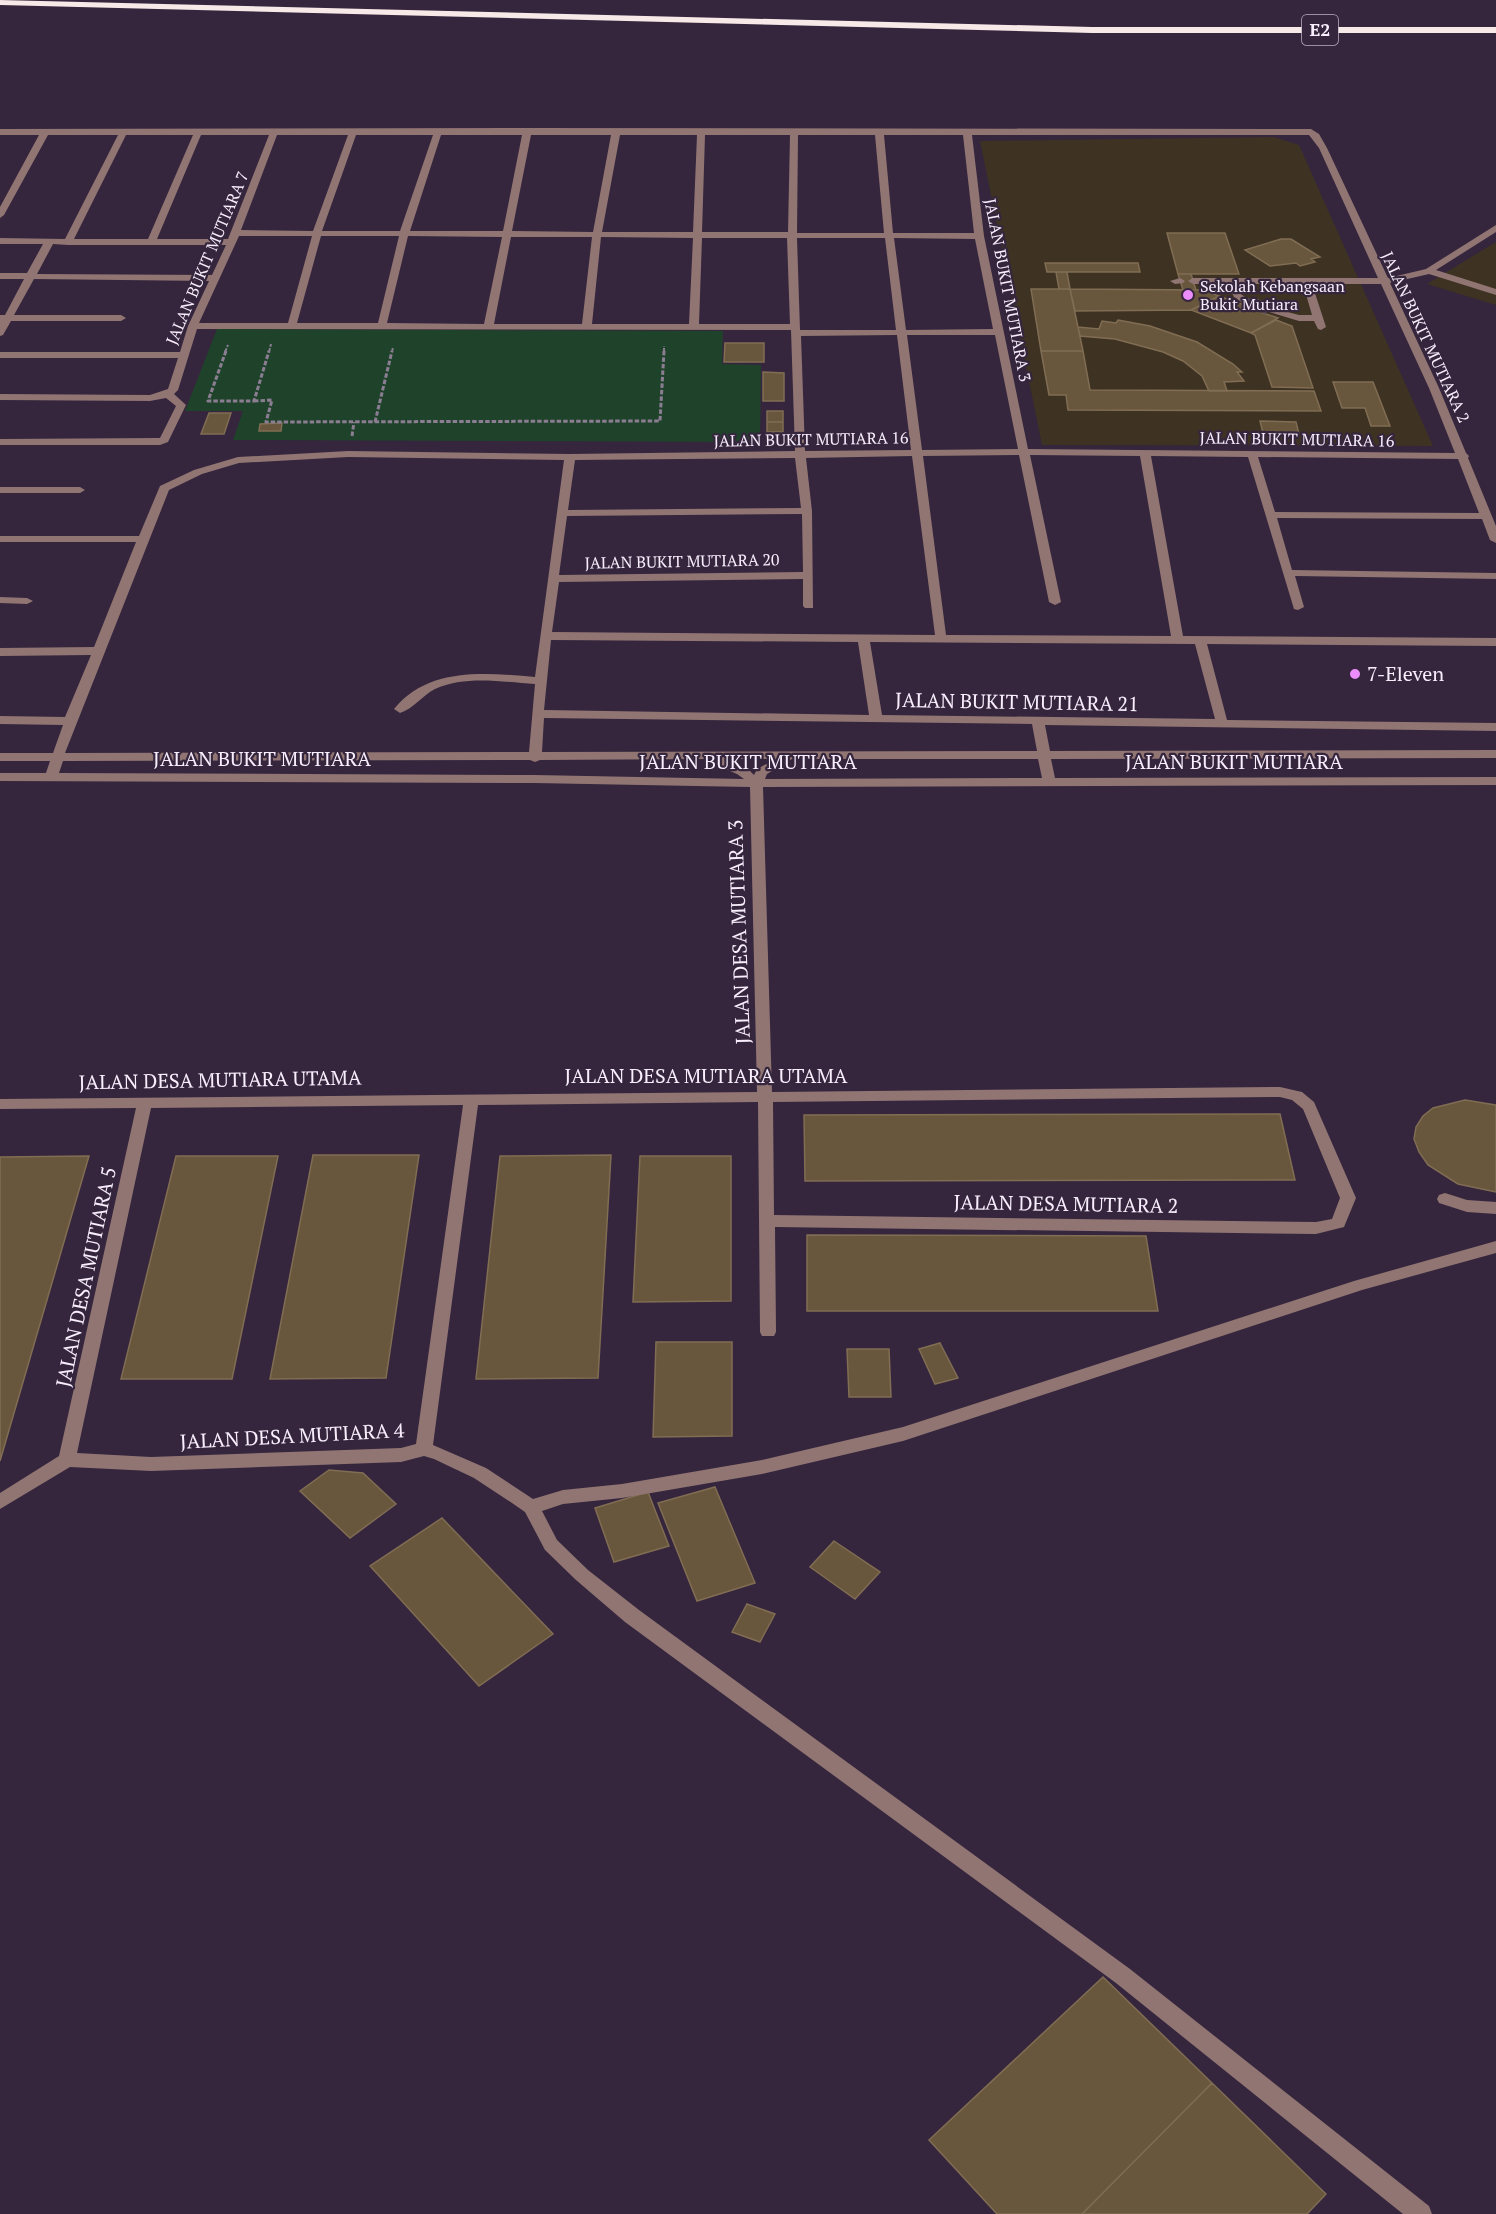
<svg xmlns="http://www.w3.org/2000/svg" width="1496" height="2214" font-family="'PT Serif',serif">
<style>
.education{fill:#3e3223}
.green{fill:#1f432a}
.building{fill:#68573d;stroke:#806d53;stroke-width:1.5}
.lines{fill:none;stroke-linecap:round;stroke-linejoin:round}
.minor-tunnel{stroke:#52445a;stroke-width:9;stroke-dasharray:9 4.5;stroke-linecap:butt}
.path-far1{stroke:#8b7e92;stroke-width:2;stroke-dasharray:4 1.5;stroke-linecap:butt}
.path{stroke:#8b7e92;stroke-width:3;stroke-dasharray:4.5 2;stroke-linecap:butt}
.minor{fill:#917573;fill-rule:evenodd}
.highway{fill:#f7e9e8;fill-rule:evenodd}
.poi-dot{fill:#eb8dfc;stroke:#35263d;stroke-width:2}
.labels{text-anchor:middle;stroke-width:4.5;stroke-linejoin:round;paint-order:stroke}
.far-street-label{font-size:16px;fill:#f8eefd;stroke:#35263d}
.far-poi-label{font-size:16px;fill:#f8eefd;stroke:#35263d;text-anchor:start}
.shield{fill:#35263d;stroke:#beb2c3;stroke-width:1.5}
.shield-label{font-size:18px;font-weight:bold;fill:#f8eefd}
.poi-label{font-size:20px;fill:#f8eefd;stroke:#35263d;text-anchor:start}
.street-label{font-size:20px;fill:#f8eefd;stroke:#35263d}
</style>
<rect width="100%" height="100%" fill="#35263d"/>
<path class="education" d="M1274 137 1299 145 1433 446 1042 445 980 141Z
M1496 242V305L1427 284Z"/>
<path class="green" d="M217 329 723 331 722 364 761 365 760 442 233 440 243 411H185Z"/>
<path class="building" d="M1167 233H1225L1239 274H1178Z
M1281 239H1291L1320 257 1311 259 1315 262 1300 266 1296 263 1270 266 1245 250Z
M1045 263H1138L1140 272H1047Z
M1056 272H1067L1070 289H1059Z
M1178 274H1191L1196 290H1183Z
M1031 289H1070L1083 351H1041Z
M1070 289 1204 290 1219 296 1191 310 1075 311Z
M1219 296 1241 304 1253 298 1274 306 1263 313 1278 318 1251 333 1191 310Z
M1118 320 1150 326 1197 342 1233 364 1242 372H1237L1244 381 1224 382 1227 391H1209L1202 376 1183 361 1163 352 1115 339 1080 336 1078 327 1099 329 1102 321 1116 323Z
M1276 320 1292 326 1313 388 1272 387 1255 335 1251 333Z
M725 343H764V362H724Z
M1041 351H1083L1090 390 1314 391 1321 411 1068 410 1066 395H1049Z
M763 372 784 373V401H763Z
M1333 382H1373L1390 426H1371L1365 408H1342Z
M767 411H783V422H767Z
M209 413H231L224 434H201Z
M1260 421 1296 422 1299 434 1263 433Z
M767 422H783V432H767Z
M282 423 281 431H259L260 424Z
M1465 1100 1496 1105V1192L1458 1184 1428 1165 1419 1152 1414 1139 1416 1127 1423 1116 1433 1108Z
M1280 1114 1295 1180 805 1181 804 1115Z
M313 1155H419L386 1378 270 1379Z
M611 1155 598 1378 476 1379 500 1156Z
M89 1156 0 1461V1157Z
M176 1156H278L232 1379H121Z
M640 1156H731V1301L633 1302Z
M807 1235 1146 1236 1158 1311H807Z
M656 1342H732V1436L653 1437Z
M940 1343 958 1378 935 1384 919 1349Z
M847 1349H889L891 1397H849Z
M329 1470 363 1473 396 1504 350 1538 300 1491Z
M715 1487 755 1583 697 1601 658 1503Z
M648 1492 669 1546 614 1562 595 1508Z
M442 1518 553 1634 479 1686 370 1566Z
M834 1541 880 1572 855 1599 810 1567Z
M747 1604 775 1614 760 1642 732 1632Z
M1103 1977 1212 2083 1082 2214H997L929 2140Z
M1212 2083 1326 2194 1307 2214H1082Z"/>
<g class="lines">
<path class="minor-tunnel" d="M1246 302 1268 310"/>
<path class="path-far1" d="M225 352 228 345
M269 352 271 344
M392 352 393 347
M664 352V346"/>
<path class="path" d="M226 351 208 401H254L269 351
M254 401 272 400 266 422 660 421 664 351
M375 422 392 351
M352 436 354 422"/>
<path class="minor" d="M527 128 1311 129 1319 134 1327 148 1388 278 1426 269 1496 225V232L1436 270 1496 289V295L1429 274 1390 283 1439 388 1466 453 1469 456 1468 458 1496 526V543L1490 540 1482 519 1277 518 1292 570 1496 573V579L1295 576 1304 607 1298 610 1294 609 1248 457 1151 456 1183 636 1496 638V646L1207 644 1227 720 1496 723V731L1045 725 1050 751 1496 750V758L1051 759 1055 778 1496 777V785L763 787 772 1092 1280 1087 1302 1092 1314 1102 1356 1198 1344 1227 1316 1234 775 1227 776 1332 774 1336H762L760 1332 758 1102 478 1105 433 1445 486 1468 533 1499 563 1490 622 1484 762 1460 903 1427 1354 1281 1496 1241V1253L1362 1290 903 1441 762 1474 622 1498 563 1504 542 1511 557 1540 588 1570 639 1610 1130 1969 1429 2206 1432 2214H1403L1116 1983 625 1622 576 1580 545 1550 525 1512 512 1503 474 1478 434 1459 424 1456 401 1462 151 1471 70 1467 0 1509V1493L59 1456 136 1108 0 1109V1099L757 1092 750 787 534 783 0 781V773H46L50 761H0V753H53L63 725 0 724V716L65 717 91 655 0 656V648L94 647 136 542H0V536H139L160 486 194 470 238 457 348 451 570 454 795 451 791 330 197 329 178 390 174 394 186 405 168 442 160 445H0V439L160 438 176 406 166 398 150 401 0 400V394L150 395 168 389 178 358H0V352H180L188 326 209 281 34 279 14 315H121L126 318 121 321H11L3 335 0 336V315H5L24 279H0V273H27L43 244H0V238L65 239 118 135H48L4 215 0 218V207L39 135H0V129ZM126 135H193L148 239H74ZM201 135H269L228 239H157ZM277 135H348L313 231 241 230ZM356 135H433L400 231H322ZM441 135H522L503 231H410ZM531 135H611L593 232 512 231ZM620 135H697L693 232H602ZM705 135H790L788 232H702ZM798 135H875L884 233H797ZM884 135H963L974 233H893ZM972 135H1309L1319 148 1378 278H1193L1188 281 1193 284H1228L1234 297 1246 305 1251 302 1241 294 1238 284H1303L1312 315H1299L1268 307 1263 310 1299 321H1314L1318 329 1321 330 1326 327 1312 284H1381L1429 388 1455 453 1028 449 984 236ZM239 236H312L288 323H199ZM321 236H399L378 323H297ZM408 236 502 237 484 324 387 323ZM511 237H592L582 324H494ZM601 237 693 238 689 324H592ZM702 238H787L790 324H699ZM797 238H885L896 330H800ZM894 238 975 239 993 329 906 330ZM53 244 68 245H226L212 275 37 274ZM897 335 911 450 805 451 801 336ZM907 335H995L1018 449 922 450ZM1019 455 1049 602 1055 605 1061 602 1030 455 1140 456 1171 636 946 635 923 456ZM912 456 935 635 552 632 559 582 803 579V606L805 608H813L812 511 806 458ZM348 457 564 460 535 677C486 673 429 666 394 709L400 713C413 709 423 695 435 689 465 675 503 682 535 684L529 752 65 753 169 490 202 474 239 463ZM1258 457 1458 459 1479 513 1275 512ZM795 458 801 508 568 510 575 460ZM802 514 803 572 559 575 567 516ZM551 640 858 642 869 715 544 710ZM870 642 1195 644 1215 719 882 715ZM544 718 1032 724 1037 751 542 752ZM709 759 711 763 737 774 744 779 534 775 59 773 63 761 530 760 535 762 540 760ZM724 759H776L757 769 754 775 747 768ZM792 759H1038L1042 778 765 779 767 774ZM1280 1097 1292 1100 1303 1109 1340 1198 1332 1219 1316 1222 774 1215 773 1102ZM463 1105 416 1444 401 1448 151 1457 77 1453 151 1108Z
M1180 278 1185 281 1183 283 1175 284 1170 281Z
M0 487H80L85 490 80 493H0Z
M0 597 27 598 33 601 27 604 0 603Z
M1445 1193 1467 1200 1496 1202V1214L1467 1212 1439 1203 1437 1199 1439 1195Z"/>
<path class="highway" d="M0 0 1092 27H1496V33H1092L0 5Z"/>
</g>
<g class="poi-dot">
<circle cx="1188" cy="295" r="6"/>
<circle cx="1355" cy="674" r="6"/>
</g>
<g class="labels">
<g class="far-street-label">
<text transform="translate(207 258) rotate(-67)" y="6">JALAN BUKIT MUTIARA 7</text>
<text transform="translate(1008 290) rotate(79)" y="6">JALAN BUKIT MUTIARA 3</text>
<text transform="translate(1426 337) rotate(65)" y="6">JALAN BUKIT MUTIARA 2</text>
<text transform="translate(811 439) rotate(-1)" y="6">JALAN BUKIT MUTIARA 16</text>
<text transform="translate(1297 439) rotate(1)" y="6">JALAN BUKIT MUTIARA 16</text>
<text transform="translate(682 561) rotate(-1)" y="6">JALAN BUKIT MUTIARA 20</text>
</g>
<g class="far-poi-label">
<text x="1200" y="292">Sekolah Kebangsaan<tspan x="1200" dy="18">Bukit Mutiara</tspan></text>
</g>
<rect class="shield" x="1302" y="15" width="36" height="30" rx="4.5"/>
<g class="shield-label">
<text x="1320" y="36">E2</text>
</g>
<g class="poi-label">
<text x="1367" y="681">7-Eleven</text>
</g>
<g class="street-label">
<text transform="translate(1017 702) rotate(1)" y="7">JALAN BUKIT MUTIARA 21</text>
<text x="262" y="766">JALAN BUKIT MUTIARA</text>
<text x="748" y="769">JALAN BUKIT MUTIARA</text>
<text x="1234" y="769">JALAN BUKIT MUTIARA</text>
<text transform="translate(739 932) rotate(-92)" y="7">JALAN DESA MUTIARA 3</text>
<text x="706" y="1083">JALAN DESA MUTIARA UTAMA</text>
<text transform="translate(220 1080) rotate(-1)" y="7">JALAN DESA MUTIARA UTAMA</text>
<text transform="translate(1066 1204) rotate(1)" y="7">JALAN DESA MUTIARA 2</text>
<text transform="translate(86 1277) rotate(-78)" y="7">JALAN DESA MUTIARA 5</text>
<text transform="translate(292 1436) rotate(-3)" y="7">JALAN DESA MUTIARA 4</text>
</g>
</g>
</svg>
